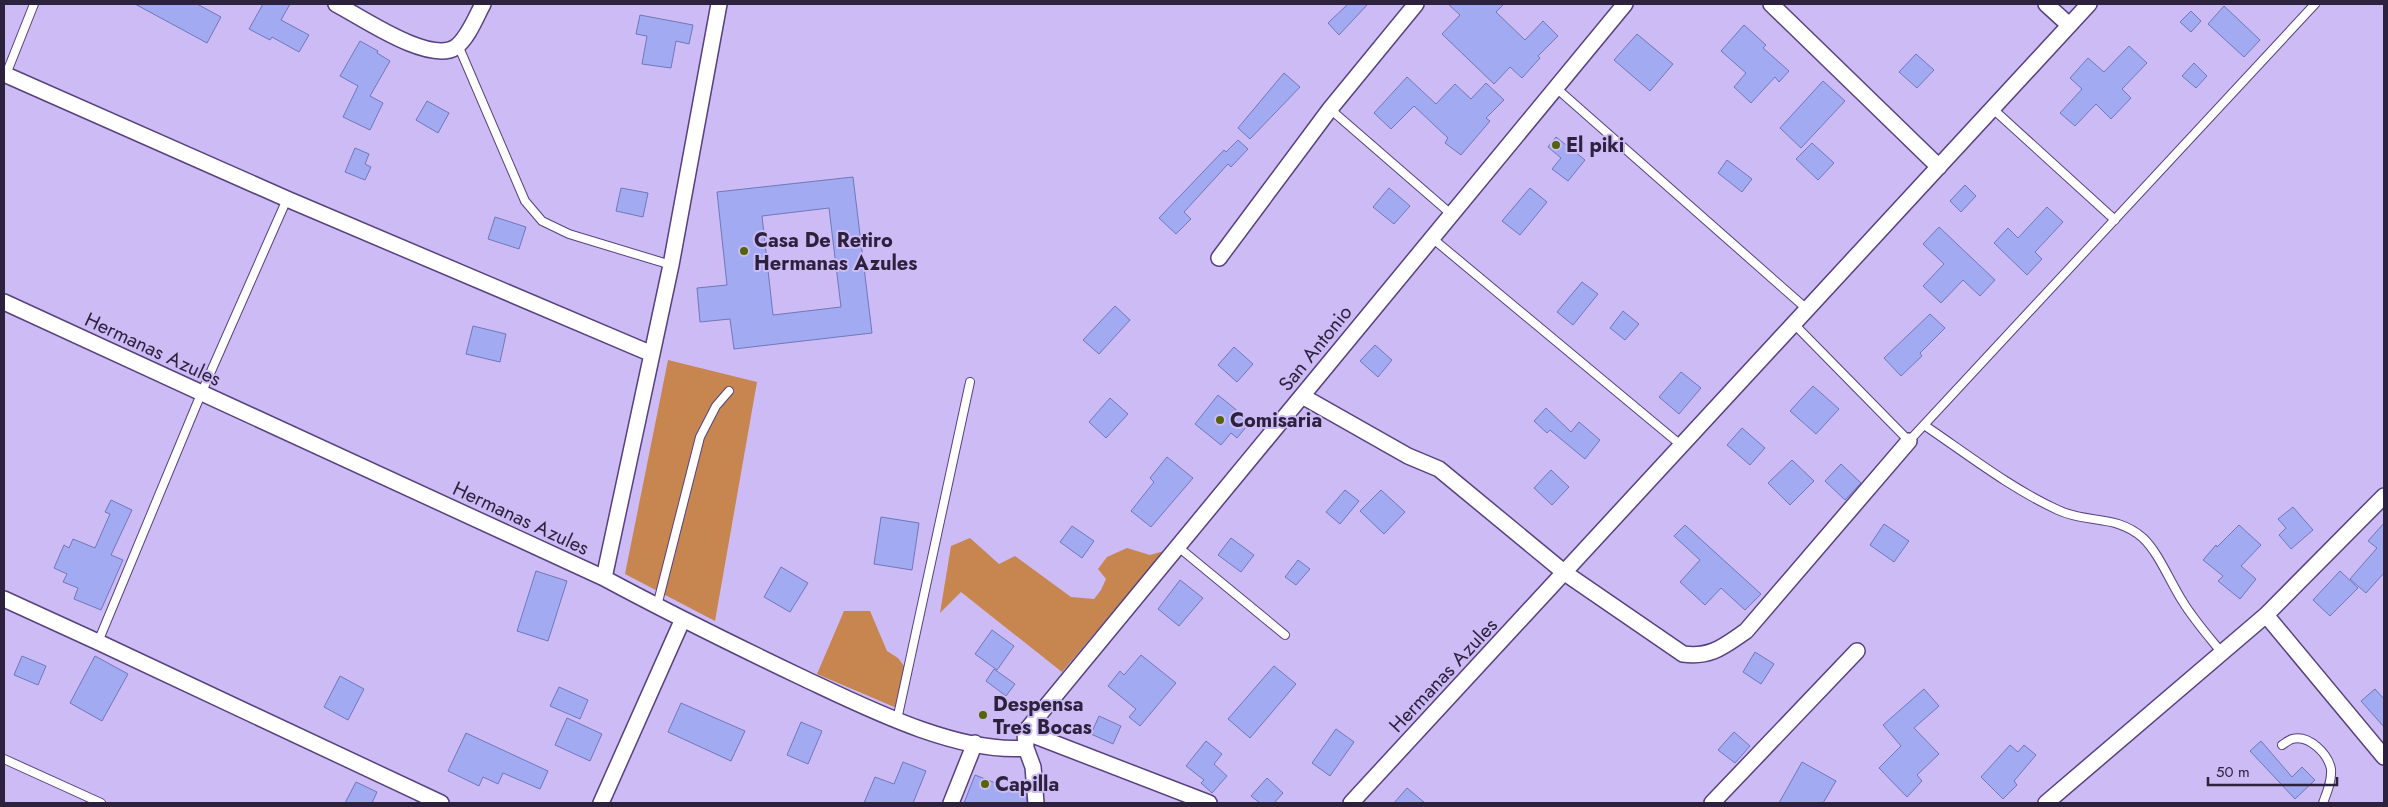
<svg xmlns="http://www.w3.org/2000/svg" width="2388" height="807" font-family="Jost,sans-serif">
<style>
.green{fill:#c7854f}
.building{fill:#a2aaf1;stroke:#7177ba;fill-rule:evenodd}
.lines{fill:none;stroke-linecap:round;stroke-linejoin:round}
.service-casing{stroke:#57417f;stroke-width:10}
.minor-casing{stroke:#57417f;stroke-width:18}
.service{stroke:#fff;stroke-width:8}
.minor{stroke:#fff;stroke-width:15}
.poi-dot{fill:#566408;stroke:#cdbbf5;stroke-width:2}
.labels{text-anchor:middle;stroke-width:4;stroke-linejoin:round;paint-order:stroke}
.poi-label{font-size:20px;font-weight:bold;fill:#2c223e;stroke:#cdbbf5;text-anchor:start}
.street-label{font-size:20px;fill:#2c223e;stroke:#cdbbf5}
</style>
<rect width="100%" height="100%" fill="#cdbbf5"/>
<path class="green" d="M668 360 757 382 715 621 625 574Z
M970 538 999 564 1015 556 1071 597 1094 599 1101 590 1106 579 1098 569 1107 557 1127 548 1150 555 1164 551 1062 672 961 592 940 613 951 546Z
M844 611H870L887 651 898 658 907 670 908 687 899 709 817 674Z"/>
<path class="building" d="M135 4H197L221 17 207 43Z
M263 4H290L281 20 309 35 299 52 272 37 270 40 249 29Z
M1348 4H1368L1339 35 1328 23Z
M1448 4H1504L1496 12 1525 40 1543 21 1558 36 1538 56 1540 58 1522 78 1510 67 1494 84 1442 34 1460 15Z
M2224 6 2260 40 2244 57 2208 24Z
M2191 11 2201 21 2191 32 2180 22Z
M640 15 693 25 689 44 676 41 671 68 642 64 647 36 636 34Z
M1744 25 1766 45 1763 48 1789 71 1779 82 1775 77 1751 103 1734 87 1746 73 1721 51Z
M1637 34 1673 64 1650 91 1614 60Z
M360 41 378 51 377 53 390 61 370 96 383 103 370 130 343 117 358 86 340 76Z
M2129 46 2147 63 2122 89 2131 98 2111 119 2096 104 2075 126 2060 113 2082 89 2070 78 2088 58 2104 72Z
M1916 54 1934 70 1917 88 1899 72Z
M2194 63 2207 76 2196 88 2182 76Z
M1284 73 1300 87 1250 139 1238 128Z
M1407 77 1436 104 1455 84 1471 99 1486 83 1504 100 1486 118 1490 121 1461 155 1445 143 1448 138 1414 106 1391 129 1374 113Z
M1823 81 1845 101 1801 148 1780 128Z
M427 101 449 113 438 133 416 120Z
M1556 137 1585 160 1568 181 1552 169 1561 158 1548 147Z
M1238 140 1248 149 1231 167 1228 164 1184 212 1191 219 1176 234 1159 218 1224 150 1226 152Z
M1812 143 1834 163 1818 180 1796 159Z
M355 148 369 154 365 164 371 167 365 180 345 172Z
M1727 160 1752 179 1742 192 1718 173Z
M853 177 872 333 734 349 730 319 700 322 697 288 727 285 717 192ZM829 208 841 307 773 315 762 216Z
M1965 185 1976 196 1961 212 1950 201Z
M621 188 648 193 643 217 616 211Z
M1389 188 1410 206 1394 224 1373 207Z
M1530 188 1547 202 1520 235 1502 221Z
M2047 207 2063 222 2035 252 2042 259 2027 275 1994 243 2008 228 2018 238Z
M495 217 526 227 519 249 488 239Z
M1939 227 1995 280 1980 296 1963 280 1941 303 1923 286 1944 264 1923 244Z
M1582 282 1598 294 1573 325 1557 312Z
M1115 306 1130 320 1099 354 1083 340Z
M1623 311 1639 324 1625 340 1610 328Z
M1930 314 1945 328 1920 353 1922 356 1901 376 1884 358Z
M473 326 506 334 500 362 466 354Z
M1375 345 1392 360 1378 377 1360 361Z
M1234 347 1253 364 1237 382 1218 365Z
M1681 372 1701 388 1679 414 1659 397Z
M1813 386 1839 409 1816 434 1790 411Z
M1218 395 1245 417 1241 423 1246 427 1237 438 1231 433 1221 445 1195 424Z
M1110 398 1128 414 1106 438 1089 422Z
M1546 408 1571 432 1579 422 1600 440 1585 459 1550 430 1547 433 1534 421Z
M1742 428 1765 448 1750 465 1727 445Z
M1167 457 1193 478 1151 527 1131 511 1154 482 1150 478Z
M1792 460 1814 481 1790 505 1768 483Z
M1841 464 1861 483 1845 500 1825 481Z
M1551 470 1569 487 1552 505 1534 488Z
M1345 490 1359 501 1340 524 1326 512Z
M1381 490 1405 512 1384 534 1360 511Z
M111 500 132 510 111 555 123 560 101 610 74 599 78 588 63 582 67 574 54 568 64 545 69 548 73 539 95 548 110 514 105 512Z
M2293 507 2313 530 2291 549 2279 535 2286 528 2278 519Z
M881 517 919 523 912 570 874 564Z
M2384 523V573L2366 593 2350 579 2377 548 2368 541Z
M1884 524 1909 541 1894 562 1870 545Z
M1685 525 1761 594 1745 610 1721 588 1705 605 1680 582 1700 560 1674 536Z
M2239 525 2261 545 2241 566 2256 579 2240 599 2218 581 2223 576 2203 560 2216 545 2217 547Z
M1072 526 1094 541 1082 558 1060 542Z
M1231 538 1254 555 1241 572 1218 555Z
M1298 560 1310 569 1296 585 1285 577Z
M781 567 808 583 790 612 764 597Z
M536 571 567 581 548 641 517 631Z
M2340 571 2358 588 2330 616 2313 600Z
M1180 580 1203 598 1179 626 1158 609Z
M992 630 1014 646 997 670 975 654Z
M1755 652 1774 664 1761 684 1743 672Z
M1141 655 1176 683 1140 726 1129 717 1136 709 1108 686 1120 671 1124 675Z
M22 656 46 666 38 685 14 675Z
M95 656 128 674 102 721 70 703Z
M1274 666 1296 684 1250 738 1228 719Z
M994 669 1015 684 1006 696 986 681Z
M340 676 364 689 348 720 324 707Z
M559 687 588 700 580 719 550 706Z
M1924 689 1939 706 1914 728 1939 754 1917 775 1922 781 1907 797 1879 768 1901 746 1883 725Z
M2375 689 2384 699V727L2361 701Z
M681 703 745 731 731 761 668 732Z
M1099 716 1121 726 1113 744 1091 734Z
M567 718 602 734 590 761 555 745Z
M801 722 822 731 808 764 787 755Z
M1336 729 1354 742 1330 776 1312 763Z
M1734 732 1750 746 1735 763 1718 750Z
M466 733 548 771 540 789 503 773 498 784 483 777 479 786 448 771Z
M1206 741 1222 754 1214 764 1227 776 1212 793 1201 783 1204 780 1186 766Z
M2261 741 2292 777 2302 767 2315 780 2295 799 2250 751Z
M2010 745 2018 752 2024 745 2036 755 2014 781 2017 785 2003 799 1981 777Z
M903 762 926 771 913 803H864L875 777 894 784Z
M1802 762 1836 781 1823 803H1779Z
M975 775 1026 795 1027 803H964Z
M1267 778 1283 793 1274 803H1260L1251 796Z
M356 782 377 792 372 803H345Z
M1407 788 1425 803H1394Z"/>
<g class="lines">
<defs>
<path id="service" d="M458 45 525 201 542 221 569 234 671 265
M5 77 34 4
M1555 87 1808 310
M1330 109 1451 214
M1993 109 2115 220
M1432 238 1682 446
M1794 324 1909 441 2315 4
M1924 425C1967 454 2010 488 2058 510 2087 524 2116 514 2143 538 2159 553 2171 584 2183 602 2194 620 2209 637 2222 653
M1177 546 1285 635
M657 606 700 437 716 406 729 391
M98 642 201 394 287 199
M897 720 970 382
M2282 745C2285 743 2289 740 2292 739 2309 734 2328 754 2331 769 2332 781 2327 792 2323 803
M4 759 101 803"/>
<path id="minor" d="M336 4C361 17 430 65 456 47 468 38 476 17 483 4
M1771 4 1939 167
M2046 4 2069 25
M4 74 287 199 652 354
M1219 258 1330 109 1416 4
M4 302 604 578C669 613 734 645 801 677 863 706 956 754 1026 748
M1302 396 1408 456 1439 469 1565 573 1683 654C1711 658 1724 646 1746 631L1909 441
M604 578 671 265 719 4
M4 599 98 642 441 803
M2266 615 2384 757
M1025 732 1209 803
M601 803 682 621
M951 803 975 743
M1036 803 1033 767 1026 748 1025 732 1625 4
M1351 803 2089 4
M1712 803 1857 651
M2046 803 2266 615 2384 496"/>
</defs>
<use href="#service" class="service-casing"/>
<use href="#minor" class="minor-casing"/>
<use href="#service" class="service"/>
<use href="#minor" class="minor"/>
</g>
<g class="poi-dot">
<circle cx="1556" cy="145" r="5"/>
<circle cx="744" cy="251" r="5"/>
<circle cx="1220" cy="420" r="5"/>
<circle cx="983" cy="715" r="5"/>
<circle cx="985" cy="784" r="5"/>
</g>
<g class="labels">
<g class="poi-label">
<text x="1566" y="152">El piki</text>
<text x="754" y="247">Casa De Retiro<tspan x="754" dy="23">Hermanas Azules</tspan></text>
<text x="1230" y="427">Comisaria</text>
<text x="993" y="711">Despensa<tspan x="993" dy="23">Tres Bocas</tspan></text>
<text x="995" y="791">Capilla</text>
</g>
<g class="street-label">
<text transform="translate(1315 348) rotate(-51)" y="7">San Antonio</text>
<text transform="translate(153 349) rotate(25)" y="7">Hermanas Azules</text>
<text transform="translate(521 518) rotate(25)" y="7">Hermanas Azules</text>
<text transform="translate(1443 675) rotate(-47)" y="7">Hermanas Azules</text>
</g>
</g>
<rect width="2388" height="807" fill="none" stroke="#2c223e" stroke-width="10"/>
<path d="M2208 777v8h129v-8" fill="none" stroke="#2c223e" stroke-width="2.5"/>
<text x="2216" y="777" font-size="15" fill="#2c223e" stroke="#cdbbf5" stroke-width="4" paint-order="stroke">50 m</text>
</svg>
